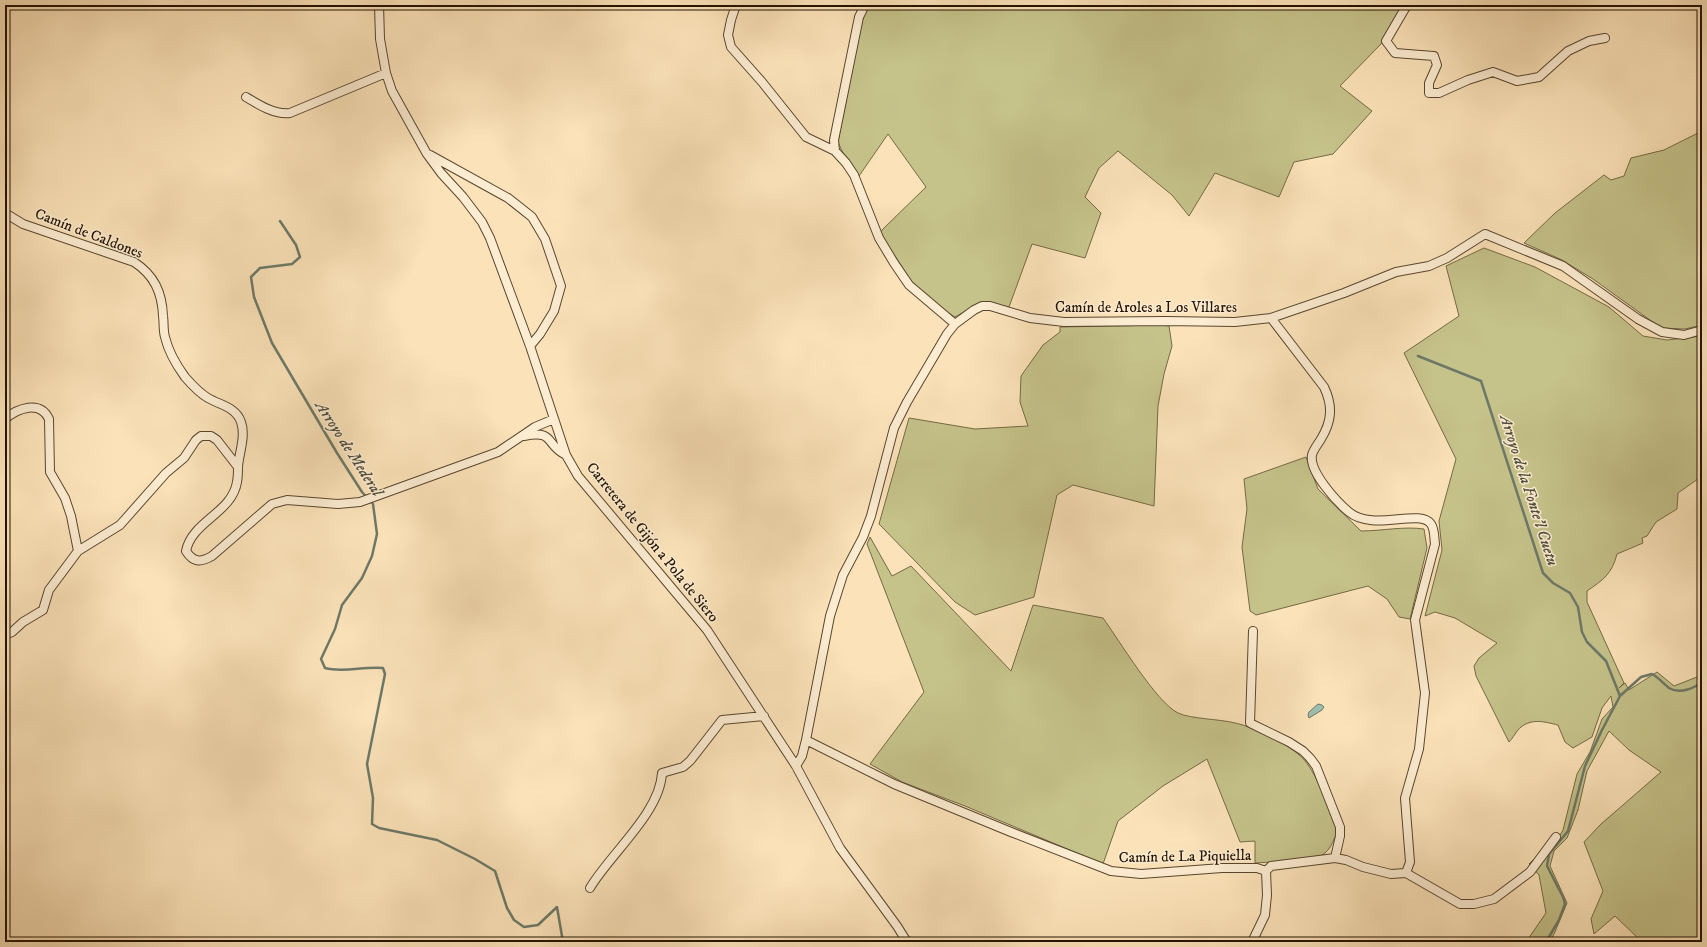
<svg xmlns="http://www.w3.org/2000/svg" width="1707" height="947" font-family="'IM FELL DW Pica',serif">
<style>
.green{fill:#c5c28a;stroke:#746a45}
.water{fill:#9fbead;stroke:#6d7968}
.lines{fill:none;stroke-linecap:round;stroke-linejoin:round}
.stream{stroke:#6d7968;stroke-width:2.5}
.minor-casing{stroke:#59462e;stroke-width:10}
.minor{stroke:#fcecd1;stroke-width:8}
.labels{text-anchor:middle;stroke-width:3;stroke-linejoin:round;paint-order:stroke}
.street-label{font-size:15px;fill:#231200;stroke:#fcecd1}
.water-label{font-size:16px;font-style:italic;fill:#4e4e3d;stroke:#fcecd1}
</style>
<rect width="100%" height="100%" fill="#fbe2b8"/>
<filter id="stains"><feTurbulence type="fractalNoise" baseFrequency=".005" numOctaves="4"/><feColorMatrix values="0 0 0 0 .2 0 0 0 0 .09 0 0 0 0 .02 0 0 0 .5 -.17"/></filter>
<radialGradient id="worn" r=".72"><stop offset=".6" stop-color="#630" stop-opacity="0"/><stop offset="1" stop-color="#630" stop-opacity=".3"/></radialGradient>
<path class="green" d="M870 5H1402L1381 44 1340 86 1372 111 1333 154 1294 162 1279 197 1215 173 1189 216 1172 195 1118 151 1099 168 1085 197 1101 213 1085 258 1032 244 1009 307 981 302 955 317 942 309 912 282 880 233 883 229 926 187 888 134 859 176 842 151 838 142 862 19Z
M1702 131V325L1685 329 1661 328 1593 279 1562 260 1524 243 1555 213 1604 175 1611 180 1624 176 1631 158 1664 150Z
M1484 248 1535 267 1609 307 1643 336 1667 340 1702 336V476L1678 493 1677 509 1656 522 1647 536 1642 538 1643 543 1617 554C1612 574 1603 580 1587 591V602L1624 683 1619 688 1625 683 1629 690 1657 672 1674 686 1697 677 1702 672V942H1642L1615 916 1594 934 1591 919 1603 891 1584 842 1601 824 1661 772 1629 750 1609 731 1587 771 1578 810 1567 838 1554 851 1550 866 1567 903 1554 934 1549 942H1526L1546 913 1539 875 1529 864 1538 855 1556 842 1563 830 1577 774 1590 752 1602 719 1613 707 1611 696 1602 708 1592 737 1573 748 1565 742 1558 725C1545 722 1533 718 1521 727 1517 730 1513 738 1509 742L1476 676 1474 666 1479 658 1497 643 1455 618 1435 612 1425 616 1442 550 1439 521 1456 459 1404 353 1459 316 1446 266Z
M1161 325 1169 326 1172 346 1164 374 1158 406 1154 506 1073 485 1057 495 1034 597 975 615 955 602 879 524 909 418 975 429 1028 426 1020 402 1021 376 1043 345 1060 332V327Z
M1306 457 1318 489 1361 531C1382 531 1404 526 1424 529L1427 548 1410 619 1399 617 1387 599 1368 586 1256 615 1250 611 1242 547 1247 509 1244 479Z
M870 537 892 576 911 566 1011 671 1033 605 1103 618C1119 640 1156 702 1178 713 1191 719 1220 719 1235 723 1255 727 1294 746 1306 762 1320 780 1328 809 1337 831 1334 839 1332 847 1325 853 1316 861 1268 862 1255 863V841L1240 842 1207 759 1163 786 1118 821 1103 864 965 806 902 782 870 764 924 692 867 544Z"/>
<path class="water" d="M1318 704 1322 705 1324 707 1322 710 1309 718 1308 715 1309 712Z"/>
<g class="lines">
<path class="stream" d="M280 221 296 245 300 257 292 264 260 268 251 277 254 297 272 343 337 453 362 492 373 504 377 534 372 556 362 578 342 605 335 629 321 659 325 668C343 673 364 666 383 668L385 674 367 764 373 798 372 824 379 828 437 840 475 859 495 871 507 908 514 920 524 927 538 925 557 907 563 942
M1418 356 1481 381 1543 573 1553 583 1570 593 1578 607 1582 632 1587 642 1606 661 1620 696
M1546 942 1559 920 1565 904 1563 897 1547 866 1549 854 1568 831 1585 766 1602 730 1620 696 1641 677 1652 674C1659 678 1663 683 1669 688 1679 694 1695 689 1702 681"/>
<defs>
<path id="minor" d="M379 5 380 39 386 73 392 91 427 154 441 173 463 197 482 222 490 238 530 346 566 455 578 476 707 630 796 766 840 848 897 926 907 942
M736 5 731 20 728 35 731 47 762 82 806 137 835 151
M865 5 859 17 834 140 835 151 846 163 854 175 879 238 894 263 909 285 955 324
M1407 5 1386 41 1395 53 1434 56 1437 65 1429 83V93H1439L1468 80 1493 72 1517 81 1539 77 1568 51 1589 41 1605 38
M246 97C259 105 275 115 290 113L386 73
M430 155 508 198 532 217 545 239 561 286 554 311 540 334 530 346
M5 213 23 224 134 262C154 275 162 292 163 316 164 322 163 330 165 337 168 350 177 366 185 377 192 385 199 393 208 398 220 405 236 407 241 422 246 436 239 453 238 467 238 472 238 477 237 482 232 513 192 521 186 551 193 562 200 563 212 556L272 504 287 500 338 504 360 502 498 452 535 427 554 419
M1271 318 1324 387C1333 406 1332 421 1321 439 1318 444 1313 450 1312 455 1309 472 1337 502 1349 512 1373 532 1420 508 1431 524 1435 530 1434 538 1435 544L1415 620 1425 693 1419 749 1405 798 1410 862 1406 873
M5 419C18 408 40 400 49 419L50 472 65 498 71 516 78 551
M524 436C556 430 544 444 566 455
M1253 631 1250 723 1289 742 1303 751 1310 758 1316 766 1340 827V836L1335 858
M5 635 12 632 23 622 43 610 49 590 78 551 120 525 166 473 184 458 196 440 201 436H211L217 440 238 467
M806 740 894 784 1011 832 1111 871 1141 874 1222 868H1257L1266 871 1271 866 1335 858 1346 860 1363 867 1391 874 1406 873 1460 904H1474L1494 899 1530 872 1556 837
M796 766 802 756 806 740 830 616 843 575 863 537 871 516 894 428 907 402 947 334 955 324 974 310 982 306H990L1030 318 1064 322 1164 321 1235 322 1271 318 1344 293 1396 272 1429 266 1447 258 1485 234 1563 266 1638 319 1662 332 1684 335 1702 330
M590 888C610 854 660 813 662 773L683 767 690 761 722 720 764 716
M1252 942 1265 915 1267 895 1266 871"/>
</defs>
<use href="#minor" class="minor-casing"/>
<use href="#minor" class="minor"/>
</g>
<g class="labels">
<g class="street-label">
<text transform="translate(89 233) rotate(21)" y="5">Camín de Caldones</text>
<text x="1146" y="312">Camín de Aroles a Los Villares</text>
<text transform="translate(653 542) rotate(51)" y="5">Carretera de Gijón a Pola de Siero</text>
<text transform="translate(1185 856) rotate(-1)" y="5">Camín de La Piquiella</text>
</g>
<g class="water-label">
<text transform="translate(350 448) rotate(57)" y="6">Arroyo de Mederal</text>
<text transform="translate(1530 490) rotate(72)" y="6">Arroyo de la Fonte'l Cuetu</text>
</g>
</g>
<rect width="1707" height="947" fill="none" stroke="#fbe2b8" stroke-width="20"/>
<rect x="6" y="6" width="1695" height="935" fill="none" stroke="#231200" stroke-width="2"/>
<rect x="10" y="10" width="1687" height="927" fill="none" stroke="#231200"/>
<rect width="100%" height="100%" filter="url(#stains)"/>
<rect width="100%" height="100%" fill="url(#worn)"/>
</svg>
